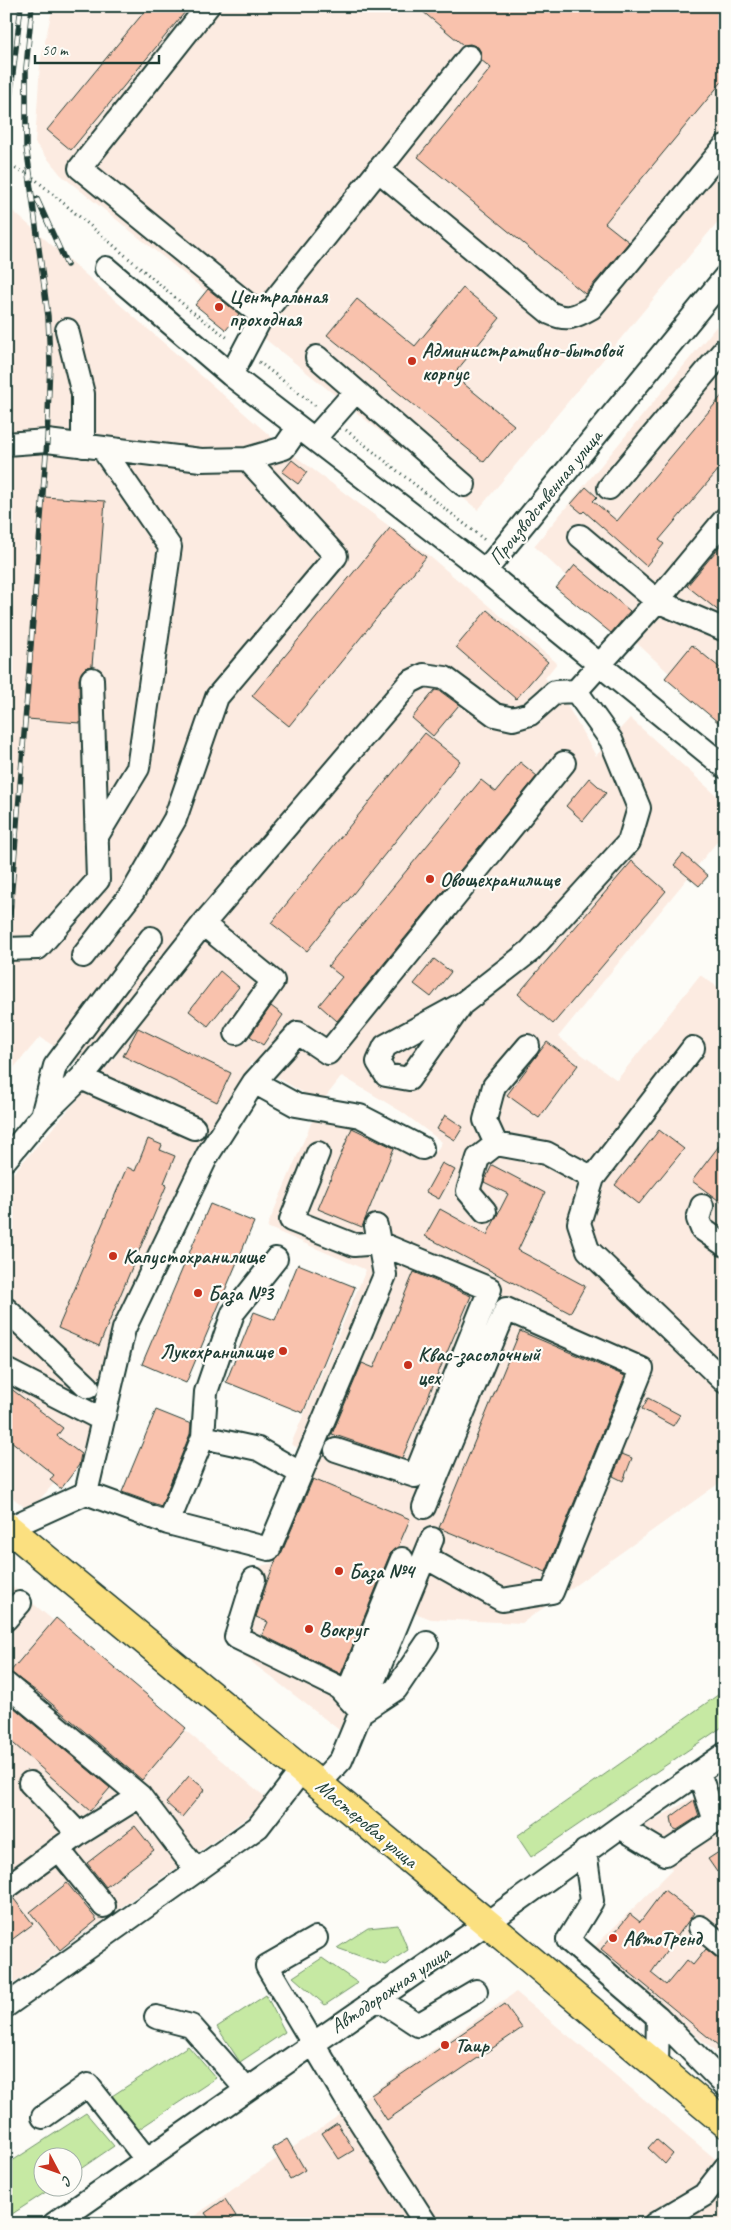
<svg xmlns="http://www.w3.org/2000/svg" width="731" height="2230" font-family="Caveat,sans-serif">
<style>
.built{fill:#fcebe1}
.green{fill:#c6e9a3;stroke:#72936c}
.building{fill:#f9c2ad;stroke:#1f3d34}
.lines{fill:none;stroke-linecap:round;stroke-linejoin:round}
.minor-casing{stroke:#1f3d34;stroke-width:26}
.major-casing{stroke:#1f3d34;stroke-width:31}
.path{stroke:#1f3d34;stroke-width:3;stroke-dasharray:1 4;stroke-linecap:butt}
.minor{stroke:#fdfcf7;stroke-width:22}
.major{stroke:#fbe080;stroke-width:28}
.rail-casing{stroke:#1f3d34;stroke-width:5.5}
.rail{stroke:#fdfcf7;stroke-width:4;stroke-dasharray:11;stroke-linecap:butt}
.poi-dot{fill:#c8321e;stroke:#fdfcf7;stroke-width:2}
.labels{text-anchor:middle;stroke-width:4.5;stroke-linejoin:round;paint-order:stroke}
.poi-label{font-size:20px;font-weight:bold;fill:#1f3d34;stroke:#fdfcf7;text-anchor:start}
.street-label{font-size:20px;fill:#1f3d34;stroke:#fdfcf7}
</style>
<rect width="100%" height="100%" fill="#fdfcf7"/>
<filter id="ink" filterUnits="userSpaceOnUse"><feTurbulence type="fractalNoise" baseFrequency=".02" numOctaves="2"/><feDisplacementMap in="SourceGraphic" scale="10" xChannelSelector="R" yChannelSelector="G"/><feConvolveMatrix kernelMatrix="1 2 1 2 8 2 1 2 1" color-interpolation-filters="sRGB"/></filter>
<g filter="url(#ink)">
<path class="built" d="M53 6H725V213L478 510 61 175 35 143 40 63Z
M6 205 284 448 428 555 557 663 545 678 563 698 596 756 630 718 725 803V832L558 1037 617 1080 700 975 725 992V1479L522 1623 431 1619 394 1605 347 1736 222 1639 248 1569 273 1563 319 1460 291 1444 366 1270 267 1227 315 1114 327 1113 436 1152 442 1142 402 1112 342 1076 321 1103 251 1062 96 1406 98 1435 29 1511 6 1492V1181L117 1055 99 1046 82 1065 40 1037 6 1077Z
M725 316V726L534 546Z
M6 1581 270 1801 6 1989Z
M725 1780V2060L593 1948 672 1870 645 1825Z
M516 1992 725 2167V2224H183Z"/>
<path class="green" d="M725 1690V1725L531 1857 517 1836Z
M398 1925 408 1950 385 1965 337 1948 368 1928Z
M322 1958 358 1983 325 2005 293 1977Z
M266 1995 285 2032 240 2062 217 2027Z
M188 2046 216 2078 136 2131 112 2096Z
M86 2113 114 2146 73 2174 72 2158H42V2188H52L6 2218V2165Z"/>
<path class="building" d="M149 6H190L71 150 47 130Z
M416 6H725V78L605 223 629 242 585 294 418 157 491 68 481 60V53L478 47 470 44 463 45Z
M463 288 500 318 453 375 514 425 484 462 327 335 357 299 415 346Z
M208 289 239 314 226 330 195 305Z
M725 392V462L659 540 664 544 646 566 584 511 582 513 571 504 586 487 597 497 593 501 617 521Z
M292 460 307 472 298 484 282 472Z
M44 497 105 501 92 666 85 668 79 679 80 723 27 719Z
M390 528 426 557 289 726 252 696Z
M725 540V616L687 586Z
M575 565 630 611 611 633 556 588Z
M487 610 548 662 516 699 456 647Z
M692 645 725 672V728L665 678Z
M435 690 440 691 459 705 433 736 412 718Z
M425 733 460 761 307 951 271 923Z
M520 762 537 776 337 1021 319 1005 342 977 328 966 481 780 496 792Z
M589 778 606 793 583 821 566 806Z
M683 854 708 876 699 886 674 865Z
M632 861 666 891 553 1024 518 994Z
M434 959 451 972 431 997 414 984Z
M220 971 239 987 208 1026 189 1011Z
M271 1006 283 1015 263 1045 250 1036Z
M138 1028 231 1073 217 1102 123 1056Z
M547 1042 578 1065 539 1118 507 1095Z
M445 1115 463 1127 455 1140 437 1129Z
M352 1128 394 1148 362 1227 318 1209Z
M659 1130 684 1149 639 1204 615 1185Z
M725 1138V1205L692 1181Z
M148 1139 162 1145 160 1150 175 1156 164 1183 167 1184 99 1346 58 1328 127 1167 135 1171Z
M442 1163 455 1170 439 1199 426 1192Z
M492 1165 545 1193 518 1250 585 1286 570 1313 425 1236 440 1209 487 1235 508 1194 484 1182Z
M210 1204 254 1222 186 1383 142 1364Z
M298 1264 355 1287 303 1413 226 1382 254 1312 275 1320Z
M414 1272 471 1296 402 1458 332 1434 362 1363 374 1368Z
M520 1331 625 1376 546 1572 439 1528Z
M6 1385 63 1428 57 1436 81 1454 79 1465 61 1489 50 1480 54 1475 6 1437Z
M648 1398 680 1415 673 1426 642 1409Z
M156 1410 191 1424 190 1434 161 1506 122 1492Z
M622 1454 632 1458 623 1481 613 1476Z
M313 1479 410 1519 398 1547 390 1554 341 1674 262 1635 268 1622 256 1617 267 1582 276 1560 281 1554Z
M56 1618 186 1728 142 1780 40 1694 10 1672Z
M6 1701 110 1788 90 1811 6 1737Z
M189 1776 205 1789 182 1817 166 1803Z
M719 1782 725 1787 724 1806 717 1784Z
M694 1800 699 1816 677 1830 673 1828 671 1817Z
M135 1826 154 1850 106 1887 87 1863Z
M725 1848V1866L717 1872 708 1859Z
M67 1883 97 1920 60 1950 30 1912Z
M664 1890 694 1913 651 1973 666 1985 687 1960 693 1965 706 1949 717 1958 725 1961V2051L601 1949 630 1914 640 1922Z
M14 1899 33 1924 6 1944V1901Z
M505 2004 522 2028 387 2120 371 2095Z
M337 2123 354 2150 339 2159 322 2133Z
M287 2139 305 2170 290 2179 272 2148Z
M656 2139 673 2154 665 2164 648 2148Z
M225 2199 236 2216 226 2224H213L205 2213Z"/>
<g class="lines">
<defs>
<path id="minor" d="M208 6 80 168 262 316
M469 57 262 316 231 375 485 571 725 767
M378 170 550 313C567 321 575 317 591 308L725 146
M106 268 231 375
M67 330 83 394V446
M317 357 464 485
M314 439 356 391
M6 444 47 441 201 460 247 459 284 448 298 428
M609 488 725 349
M580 536 657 601 725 630
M485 571 725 277
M576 691 657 601 725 519
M97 836 138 768 170 547 102 448
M203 924 273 981 236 1033
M6 949 38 948 98 880 92 679
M83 956 133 892 175 819 217 697 336 556 247 459
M693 1048 593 1178 579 1223 588 1250 725 1382
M81 1078 194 1128
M254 1082 296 1105 360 1116 422 1148
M42 1116 55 1066 151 938
M496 1144 485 1120 494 1086 528 1046
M318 1153 291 1220 354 1245 379 1243 490 1289 415 1476 336 1450
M6 1159 41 1117 81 1078 203 924 410 682 424 675 445 678 495 715 513 719 530 714 555 692 576 691 611 740 639 808 629 842 530 951 462 1004 409 1079 386 1075 378 1062 385 1046 462 1004
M702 1206 698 1219 702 1229 725 1245
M485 1211 468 1191 478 1158 496 1144 546 1153 593 1178
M6 1309 88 1387
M6 1370 101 1419
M203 1437 258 1449 300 1473
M86 1493 124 1329 207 1156 254 1082 298 1033 328 1053 564 763
M424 1507 506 1309 642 1369 552 1592 502 1600 425 1557
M168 1523 269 1549 385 1275 376 1226
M9 1528 86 1493 168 1523 203 1437 206 1392 233 1313 276 1259
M254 1579 236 1637 338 1687 361 1712 396 1689 427 1643
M6 1619 20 1603
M6 1684 140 1796
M346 1696 402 1559
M30 1783 79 1834
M319 1784 341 1760 432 1539
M620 1827 665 1854 715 1821 699 1772
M58 1849 104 1906
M585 1851 592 1901 568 1940 658 2017 657 2066
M6 1888 79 1834 140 1796 196 1870
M700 1927 725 1948
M316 1938 267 1966 354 2112 426 2224
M377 1998 418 2025 476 1991
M6 2006 258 1827 302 1770
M156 2017 191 2026 246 2089
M658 2017 725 2085
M43 2117 88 2085 146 2159
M54 2224 487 1923 620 1827 725 1754
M655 2224 704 2195 725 2168"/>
<path id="major" d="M6 1526 487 1923 725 2123"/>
</defs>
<use href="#minor" class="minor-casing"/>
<use href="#major" class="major-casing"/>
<path class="path" d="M6 165 29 174 190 310 228 338
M259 362 317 407
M346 430 486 541"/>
<use href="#minor" class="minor"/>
<use href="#major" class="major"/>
<defs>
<path id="rail" d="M6 132 21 6
M31 180 26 146V68L32 6
M37 199 67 265
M9 926 47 441 50 362 48 316 29 174"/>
</defs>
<use href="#rail" class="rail-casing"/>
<use href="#rail" class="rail"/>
</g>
</g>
<g class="poi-dot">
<circle cx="219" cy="307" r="5"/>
<circle cx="412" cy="361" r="5"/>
<circle cx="430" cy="879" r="5"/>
<circle cx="113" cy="1256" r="5"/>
<circle cx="198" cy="1293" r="5"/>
<circle cx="283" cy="1351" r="5"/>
<circle cx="408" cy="1365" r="5"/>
<circle cx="339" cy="1571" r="5"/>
<circle cx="309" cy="1629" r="5"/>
<circle cx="613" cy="1938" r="5"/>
<circle cx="445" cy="2045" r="5"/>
</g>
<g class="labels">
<g class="poi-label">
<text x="229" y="303">Центральная<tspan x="229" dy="23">проходная</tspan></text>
<text x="422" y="357">Административно-бытовой<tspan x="422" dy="23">корпус</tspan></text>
<text x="440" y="886">Овощехранилище</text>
<text x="123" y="1263">Капустохранилище</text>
<text x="208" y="1300">База №3</text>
<text x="273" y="1358" text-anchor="end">Лукохранилище</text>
<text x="418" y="1361">Квас-засолочный<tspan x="418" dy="23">цех</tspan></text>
<text x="349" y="1578">База №4</text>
<text x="319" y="1636">Вокруг</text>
<text x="623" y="1945">АвтоТренд</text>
<text x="455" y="2052">Таир</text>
</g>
<g class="street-label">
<text transform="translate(545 497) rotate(-51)" y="7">Производственная улица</text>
<text transform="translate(367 1823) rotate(40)" y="7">Мастеровая улица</text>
<text transform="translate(390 1989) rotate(-34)" y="7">Автодорожная улица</text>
</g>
</g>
<rect width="731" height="2230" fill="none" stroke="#fdfcf7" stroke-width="25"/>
<rect x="12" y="12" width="706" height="2205" fill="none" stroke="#1f3d34" stroke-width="2" filter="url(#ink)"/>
<g transform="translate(58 2172) rotate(131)"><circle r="24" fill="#fdfcf7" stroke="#a4b0a9"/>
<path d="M0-4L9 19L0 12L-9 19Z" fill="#c8321e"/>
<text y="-8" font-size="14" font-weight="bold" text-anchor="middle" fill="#1f3d34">С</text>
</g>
<path d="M35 55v8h124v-8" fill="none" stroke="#1f3d34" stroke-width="2.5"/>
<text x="42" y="55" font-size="15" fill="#1f3d34" stroke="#fdfcf7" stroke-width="4" paint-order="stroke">50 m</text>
</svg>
